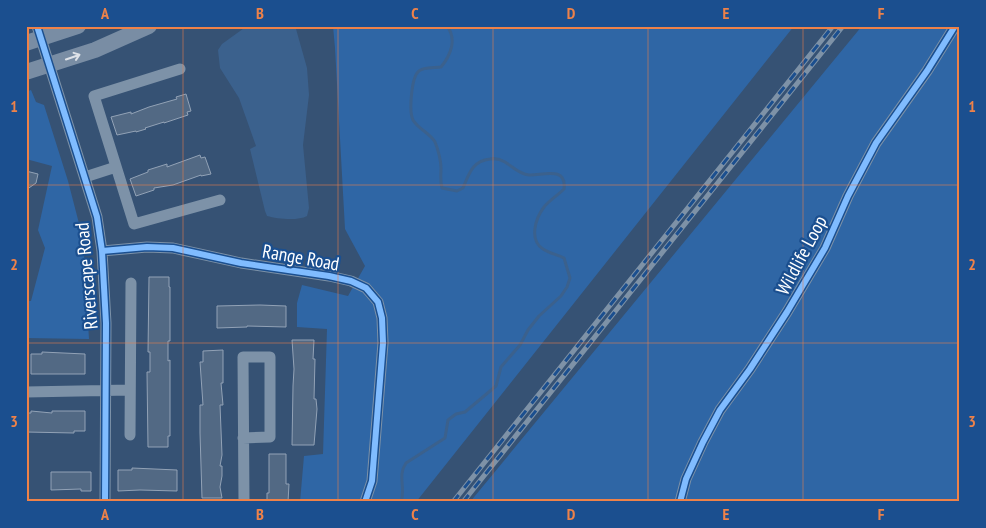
<svg xmlns="http://www.w3.org/2000/svg" width="986" height="528" font-family="'PT Sans Narrow',sans-serif">
<style>
.green{fill:#2f66a5}
.water{fill:#3b618d}
.lines{fill:none;stroke-linecap:round;stroke-linejoin:round}
.stream{stroke:#3b618d;stroke-width:3}
.building{fill:#526984;stroke:#92a2b6}
.street{stroke:#7d92a8;stroke-width:11}
.secondary{stroke:#798da4;stroke-width:16}
.rail-casing{stroke:#7e92a7;stroke-width:5}
.rail{stroke:#1b4f8f;stroke-width:3;stroke-dasharray:9;stroke-linecap:butt}
.cycleway-casing{stroke:#1b4f8f;stroke-width:9}
.cycleway{stroke:#80bcff;stroke-width:6}
.oneway{stroke:#dee2e8}
.grid{fill:none;stroke:#ee8249;stroke-width:1;stroke-opacity:0.55}
.labels{text-anchor:middle;stroke-width:4.5;stroke-linejoin:round;paint-order:stroke}
.street-label{font-size:19px;fill:#fff;stroke:#1b4f8f}
.neatline{fill:none;stroke:#ee8249;stroke-width:2}
.grid-label{font-size:16px;text-anchor:middle;font-weight:bold;fill:#ee8249}
</style>
<rect width="100%" height="100%" fill="#365274"/>
<path class="green" d="M333 26H794L416 502H300L304 456 323 454 327 329 297 327V303L302 285 348 296 365 266 345 229 335 48Z
M862 26H960V502H470Z
M31 90 36 102 44 105 68 181 83 239 89 339 26 338V301H31L45 248 38 230 52 166 26 159V92Z"/>
<path class="water" d="M247 26H294L296 29 307 68 309 95 303 145 309 208 307 216C298 221 278 219 267 216L265 211 250 149 256 146 239 98 220 68 218 50 222 44Z"/>
<g class="lines">
<path class="stream" d="M401 502C406 488 397 476 406 463L445 438 448 420 456 414 465 412 496 386 501 367 520 345 528 330 539 316 561 296 567 287 570 278 564 258C558 255 549 253 543 249 529 240 535 219 544 207 549 201 558 195 564 189 567 165 541 176 529 175 519 174 513 167 505 162 500 159 495 158 490 159 472 161 469 174 463 188L457 191 442 188C440 181 441 175 441 168 441 161 438 149 435 142 430 133 418 129 413 120 409 112 411 77 419 71 423 67 435 68 441 67 451 55 457 39 447 26"/>
</g>
<path class="building" d="M186 94 191 111 187 112 188 115 164 123V122L145 128 146 129 136 132V131L117 135 111 117 131 112V114L149 107 177 99 176 97Z
M200 155 201 158 205 157 211 174 201 176V175L173 185 154 188V190L136 196 130 179 148 172V170L167 164V167Z
M26 171 38 174 36 183 26 190Z
M149 277H169V287H170V341H168V361L170 360V436H168V447H148L147 372H150V352H148Z
M260 305 286 306V327L247 326V327L217 328V306Z
M292 340H314L313 359H315L314 399H316L317 409 314 445H292L293 386 294 369Z
M223 350V383H221L223 405H220L222 455 220 466H222V476L220 487 222 498H202L200 433V405H203L200 362H203V351Z
M42 352 85 354V374H31V354H42Z
M31 411 52 413V411H85V431H74V433L26 432V413H31Z
M269 454H286V484H289L288 502H267V493H269Z
M132 468 177 470V491L140 490 118 491V470H132Z
M51 472H91V491H81V489L51 490Z"/>
<g class="lines">
<path class="street" d="M37 26 97 217 102 251 106 323 105 502
M180 69 94 96 134 224 220 200
M85 177 116 167
M102 251 147 247 173 248 241 263 329 276 351 281 366 288 378 302 382 318 383 343 372 481 365 502
M26 392 130 390
M130 435 131 283
M243 438 270 437V357H243L244 502
M680 502 686 479 703 442 720 410 750 369 787 312 825 248 848 196 876 143 927 71 955 26"/>
<path class="secondary" d="M26 43 78 26
M26 72 95 50 149 26"/>
<defs>
<path id="rail" d="M453 502 833 26
M463 502 843 26"/>
</defs>
<use href="#rail" class="rail-casing"/>
<use href="#rail" class="rail"/>
<defs>
<path id="cycleway" d="M37 26 97 217 102 251 106 323 105 502
M102 251 147 247 173 248 241 263 329 276 351 281 366 288 378 302 382 318 383 343 372 481 365 502
M680 502 686 479 703 442 720 410 750 369 787 312 825 248 848 196 876 143 927 71 955 26"/>
</defs>
<use href="#cycleway" class="cycleway-casing"/>
<use href="#cycleway" class="cycleway"/>
</g>
<defs><path id="oneway-shaft" d="M-6 0H5M1.5-3L5.5 0L1.5 3" fill="none" stroke-width="1.6" stroke-linecap="round" stroke-linejoin="round" transform="scale(1.25)"/></defs>
<use class="oneway" href="#oneway-shaft" transform="translate(73 57) rotate(-19)"/>
<path class="grid" d="M183 26V502M338 26V502M493 26V502M648 26V502M803 26V502M26 185H960M26 343H960"/>
<g class="labels">
<g class="street-label">
<text transform="translate(801 255) rotate(-62)" y="7">Wildlife Loop</text>
<text transform="translate(301 257) rotate(10)" y="7">Range Road</text>
<text transform="translate(86 276) rotate(-95)" y="7">Riverscape Road</text>
</g>
</g>
<rect width="986" height="528" fill="none" stroke="#1b4f8f" stroke-width="55"/>
<rect x="28" y="28" width="930" height="472" class="neatline"/>
<g class="grid-label">
<text x="105" y="19">A</text>
<text x="260" y="19">B</text>
<text x="415" y="19">C</text>
<text x="571" y="19">D</text>
<text x="726" y="19">E</text>
<text x="881" y="19">F</text>
<text x="14" y="112">1</text>
<text x="972" y="112">1</text>
<text x="14" y="270">2</text>
<text x="972" y="270">2</text>
<text x="14" y="427">3</text>
<text x="972" y="427">3</text>
<text x="105" y="520">A</text>
<text x="260" y="520">B</text>
<text x="415" y="520">C</text>
<text x="571" y="520">D</text>
<text x="726" y="520">E</text>
<text x="881" y="520">F</text>
</g>
</svg>
